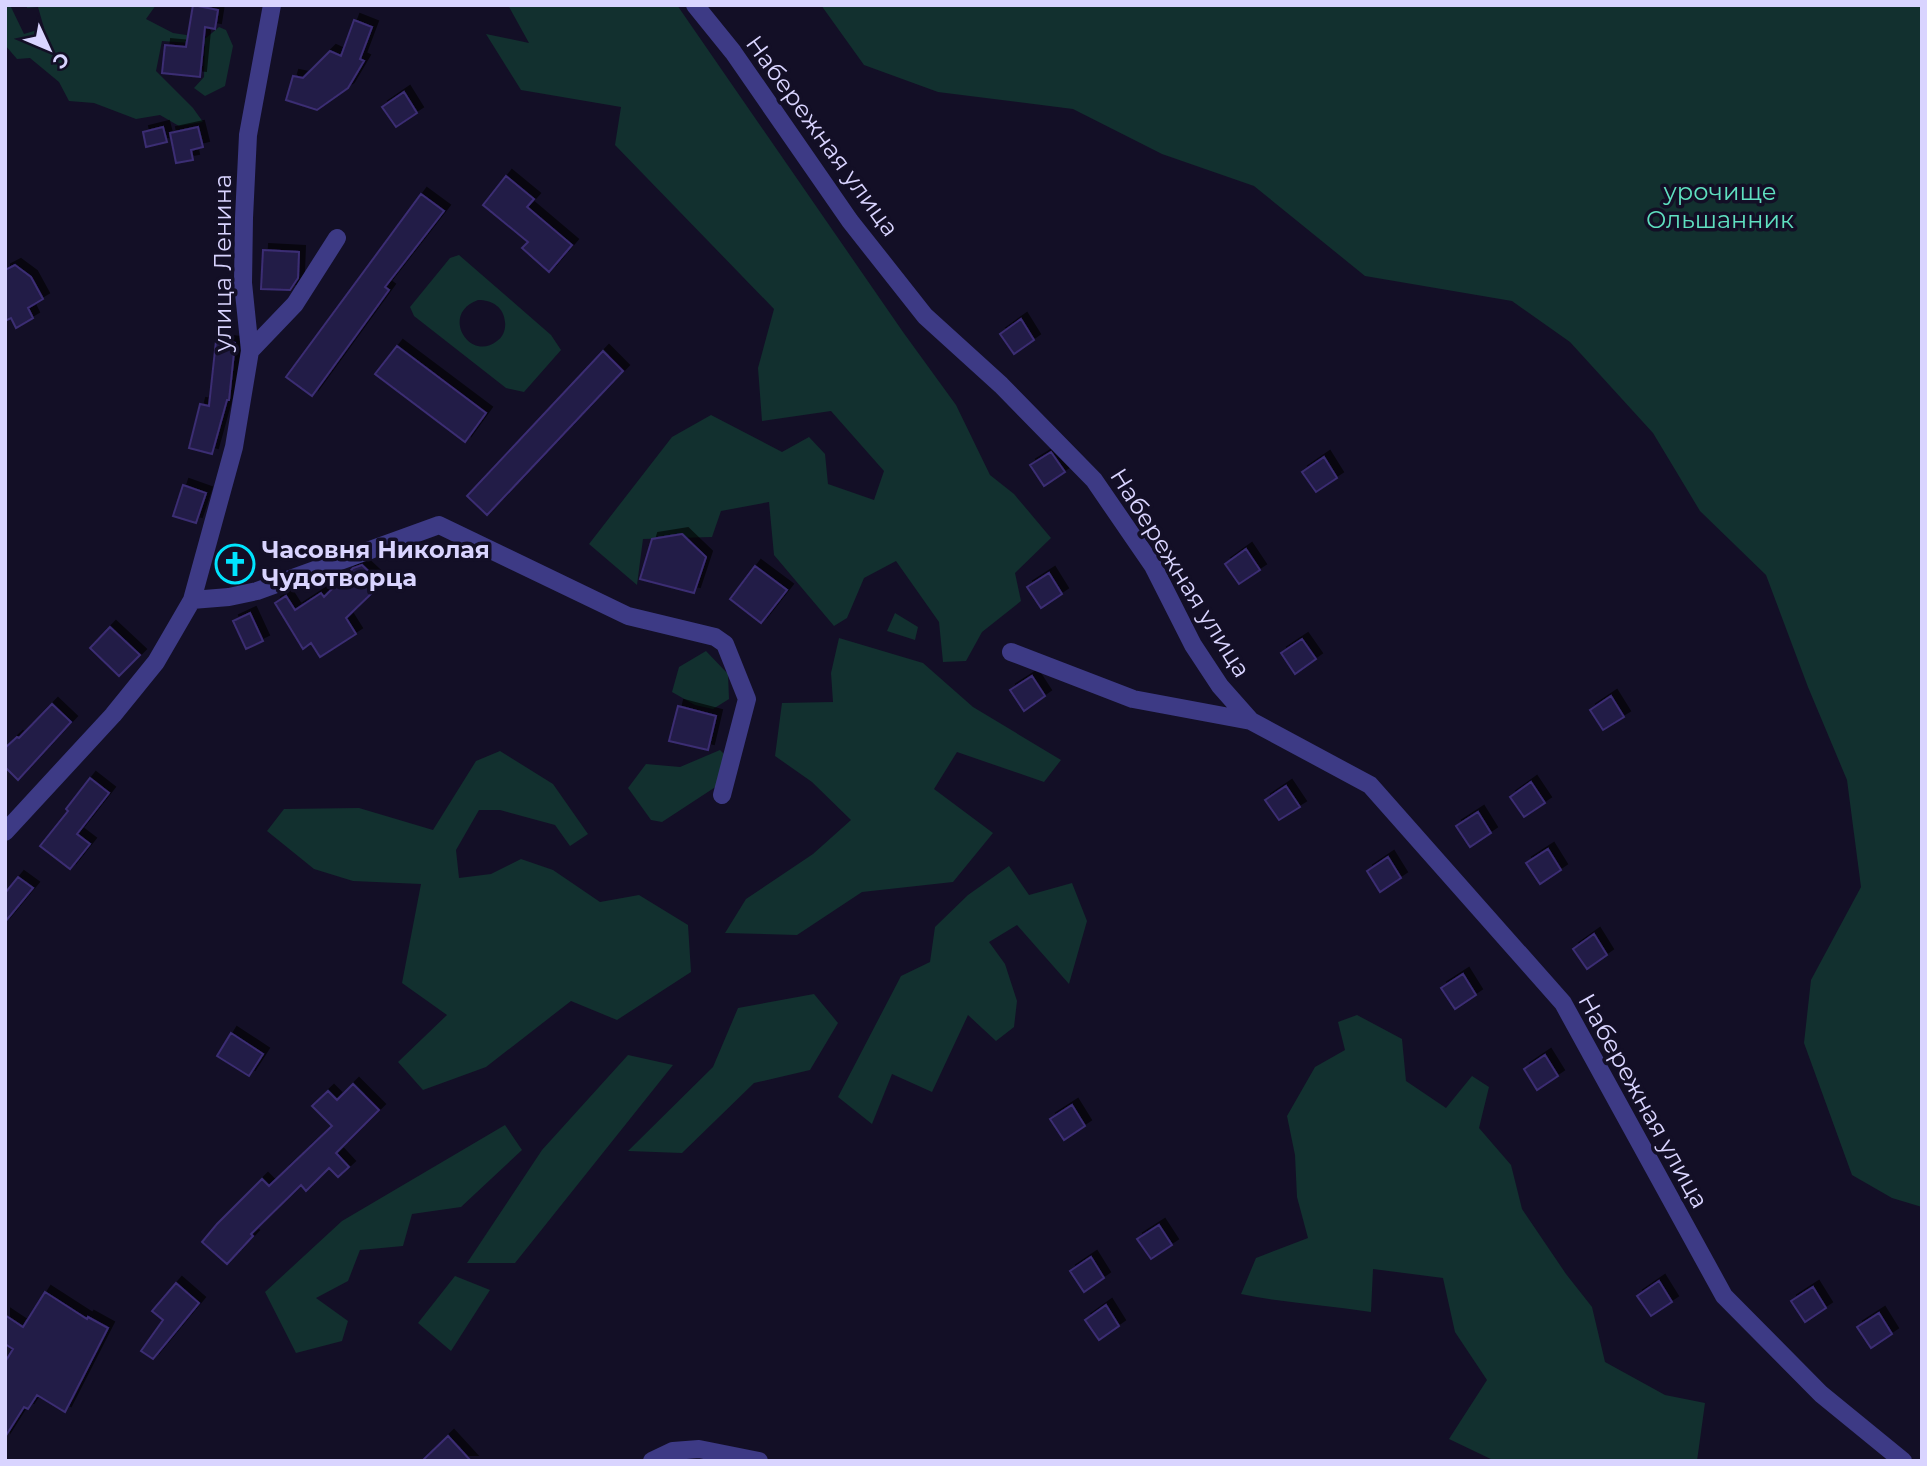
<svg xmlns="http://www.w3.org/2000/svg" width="1927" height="1466" font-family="Montserrat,sans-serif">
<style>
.green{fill:#12302f;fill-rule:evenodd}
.building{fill:#241b47;stroke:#3b2d73;stroke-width:2;filter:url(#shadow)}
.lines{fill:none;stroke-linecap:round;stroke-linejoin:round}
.minor{stroke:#3d3a85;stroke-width:18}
.labels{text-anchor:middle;stroke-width:7;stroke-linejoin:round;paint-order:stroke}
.street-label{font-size:24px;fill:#d9d4ff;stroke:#130f26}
.park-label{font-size:24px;fill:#5fe0c0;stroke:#130f26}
.poi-label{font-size:24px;font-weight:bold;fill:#d9d4ff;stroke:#130f26;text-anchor:start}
</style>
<defs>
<filter id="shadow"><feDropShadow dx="6" dy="-6" stdDeviation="0" flood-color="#0009"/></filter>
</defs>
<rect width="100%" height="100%" fill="#130f26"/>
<path class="green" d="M5 5H10L24 34 44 28 38 7 27 8V5H156L146 19 173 33 206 38 219 27 226 30 233 46 225 86 205 96 194 88 204 77 205 44 162 41 156 71 193 108 203 122 179 126 160 115 136 119 94 103 69 101 59 82 30 58 17 59 5 45Z
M508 5H677L903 332 956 405 990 475 1014 494 1051 538 1015 573 1021 601 982 632 966 661 943 662 939 622 896 561 864 578 847 618 834 626 774 555 769 502 721 511 712 537 643 539 637 585 589 544 672 437 711 415 782 452 809 437 825 454 828 484 874 500 884 471 831 411 762 421 758 368 774 309 615 145 621 107 521 90 486 34 529 43Z
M821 5H1922V1207L1892 1198 1852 1175 1804 1043 1811 980 1861 887 1847 780 1808 687 1766 575 1700 511 1653 433 1570 342 1512 301 1365 276 1254 186 1162 154 1073 109 938 92 864 65Z
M459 255 551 335 561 350 524 392 506 388 414 316 410 307 450 258ZM478 300C492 300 504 307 505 322 506 329 503 337 497 341 470 363 439 314 478 300Z
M895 613 918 627 915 640 887 631Z
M839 638 923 663 973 707 1061 760 1044 782 957 752 934 789 993 833 953 882 862 892 797 935 725 933 746 899 813 854 851 820 812 782 775 756 782 703 833 702 831 673Z
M706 651 728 674 729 699 713 709 695 705 672 692 679 667Z
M720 750 728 758 717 786 662 822 651 820 628 788 646 764 680 767Z
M500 751 553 784 588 834 570 846 555 825 500 810H479L456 850 459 878 491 874 521 859 553 870 600 902 639 895 688 925 691 972 617 1020 571 1001 486 1067 423 1090 398 1062 447 1015 402 983 421 884 353 881 314 869 267 831 284 809 359 808 433 830 476 761Z
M1009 866 1029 895 1072 883 1087 921 1069 984 1017 925 989 942 1005 964 1017 1001 1014 1027 996 1041 968 1015 932 1092 892 1074 872 1124 838 1097 901 976 930 962 935 927 968 895Z
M814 994 838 1023 810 1070 754 1083 682 1153 628 1151 713 1067 738 1008Z
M1357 1015 1402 1039 1406 1081 1446 1108 1472 1076 1489 1087 1479 1128 1511 1165 1522 1209 1566 1274 1592 1307 1605 1362 1665 1395 1705 1403 1697 1461H1495L1449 1439 1487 1380 1455 1332 1443 1278 1373 1269 1371 1312C1328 1305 1284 1303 1241 1294L1256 1258 1308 1238 1297 1197 1295 1155 1287 1116 1315 1067 1345 1050 1338 1022Z
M628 1055 673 1065 515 1263H467L542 1150Z
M505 1125 522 1150 461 1207 412 1214 403 1246 360 1250 348 1281 316 1298 348 1321 342 1341 296 1353 265 1292 342 1221Z
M455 1276 490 1290 451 1351 418 1323Z"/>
<path class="building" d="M193 5 218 10 215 29 205 27 200 77 162 73 165 45 186 47Z
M354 20 372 27 360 59 364 61 348 88 317 110 286 100 293 76 303 78 330 51 341 56Z
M404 92 417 113 396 127 382 107Z
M163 127 167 142 146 147 143 132Z
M198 127 203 147 191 150 193 160 176 163 170 133Z
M506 176 534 199 527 207 572 245 549 272 522 248 528 242 483 205Z
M421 194 444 211 385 287 389 290 312 396 286 377Z
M263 250 299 252 298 278 290 290 261 289Z
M15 265 31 277 43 299 28 308 33 318 16 328 11 318 5 321V270Z
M1021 319 1034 340 1014 354 1000 334Z
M216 341 235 343 229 400H227L212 454 189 448 200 404 209 406Z
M397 346 486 413 465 442 375 374Z
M603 351 623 371 487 515 467 496Z
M1051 452 1065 472 1044 486 1030 465Z
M1324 457 1337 478 1316 492 1302 472Z
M183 485 206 493 196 523 173 516Z
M682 534 706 557 694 593 640 579 652 539Z
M1246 549 1260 570 1239 584 1225 564Z
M362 565 378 580 370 589 373 592 346 618 356 634 320 657 311 643 303 649 275 603 286 596 295 610 321 593 324 597 353 568Z
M755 566 787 590 761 623 730 599Z
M1049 573 1062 594 1041 608 1027 587Z
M250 613 263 641 246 649 233 621Z
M110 627 140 655 119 676 90 648Z
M1302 639 1316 659 1295 674 1281 653Z
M1032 676 1045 696 1024 711 1010 690Z
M1611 696 1624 717 1603 730 1590 710Z
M52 704 71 722 18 780 5 767V748L17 737 19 738Z
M678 706 716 716 708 750 669 741Z
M90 778 109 793 77 834 90 844 70 869 40 846 68 811 66 809Z
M1531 782 1545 803 1524 817 1510 797Z
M1286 786 1300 807 1279 820 1265 800Z
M1478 812 1491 833 1470 847 1456 826Z
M1548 849 1561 870 1540 884 1526 863Z
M1388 857 1401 878 1380 892 1367 871Z
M18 877 33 888 5 922V893Z
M1594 934 1607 955 1587 969 1573 949Z
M1463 974 1476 995 1455 1009 1441 988Z
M231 1033 263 1054 249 1076 217 1056Z
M1545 1055 1558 1076 1537 1090 1524 1069Z
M353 1084 379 1110 336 1153 349 1167 338 1177 329 1168 306 1191 301 1185 251 1234 253 1236 227 1264 202 1242 217 1224 262 1179 269 1186 332 1126 312 1106 328 1091 337 1100Z
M1072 1105 1085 1126 1064 1140 1050 1119Z
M1159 1225 1172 1245 1151 1259 1137 1239Z
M1091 1257 1104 1278 1084 1292 1070 1271Z
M1659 1281 1672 1302 1651 1316 1637 1296Z
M176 1283 199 1303 153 1359 141 1351 163 1320 152 1311Z
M1813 1287 1826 1308 1805 1322 1791 1301Z
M45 1292 87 1319 88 1317 108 1328 65 1412 37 1395 28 1409 24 1407 5 1437V1362L13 1349 5 1344V1315L23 1327Z
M1106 1305 1119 1326 1099 1340 1085 1320Z
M1879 1313 1892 1334 1871 1348 1857 1327Z
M448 1436 471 1461H422Z"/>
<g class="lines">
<path class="minor" d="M695 5 733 52 850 221 925 316 1001 385 1094 480 1153 566 1193 645 1220 686 1251 721 1370 785 1563 1003 1724 1296 1821 1394 1903 1461
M250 351 295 304 337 238
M192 600 229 597 257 591 439 525 628 616 715 637 725 644 747 699 722 795
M1011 652 1133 699 1251 721
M5 832 113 715 156 662 192 600 234 447 250 351 243 283 244 218 248 135 272 5
M652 1461 673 1451 699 1449 759 1461"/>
</g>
<defs>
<symbol id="church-ring" viewBox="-11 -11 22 22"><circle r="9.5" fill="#130f26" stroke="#00e5ff" stroke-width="1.5"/><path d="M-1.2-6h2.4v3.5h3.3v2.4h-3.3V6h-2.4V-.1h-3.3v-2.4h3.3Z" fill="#00e5ff"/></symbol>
</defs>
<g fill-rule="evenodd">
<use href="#church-ring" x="213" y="542" width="44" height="44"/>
</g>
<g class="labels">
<g class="street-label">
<text transform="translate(822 136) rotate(54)" y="8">Набережная улица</text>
<text transform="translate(223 263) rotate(-90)" y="8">улица Ленина</text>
<text transform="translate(1180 573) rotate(58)" y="8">Набережная улица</text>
<text transform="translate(1643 1101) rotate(61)" y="8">Набережная улица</text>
</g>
<g class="park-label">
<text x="1720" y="200">урочище<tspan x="1720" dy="28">Ольшанник</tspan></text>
</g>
<g class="poi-label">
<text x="262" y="558">Часовня Николая<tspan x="262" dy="28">Чудотворца</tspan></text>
</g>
</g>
<rect width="1927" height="1466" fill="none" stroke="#d9d4ff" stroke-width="14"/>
<g transform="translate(49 49) rotate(134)" stroke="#130f26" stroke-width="5" paint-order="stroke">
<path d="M0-5L12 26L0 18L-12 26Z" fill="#d9d4ff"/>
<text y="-10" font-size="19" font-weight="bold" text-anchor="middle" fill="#d9d4ff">С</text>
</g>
</svg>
